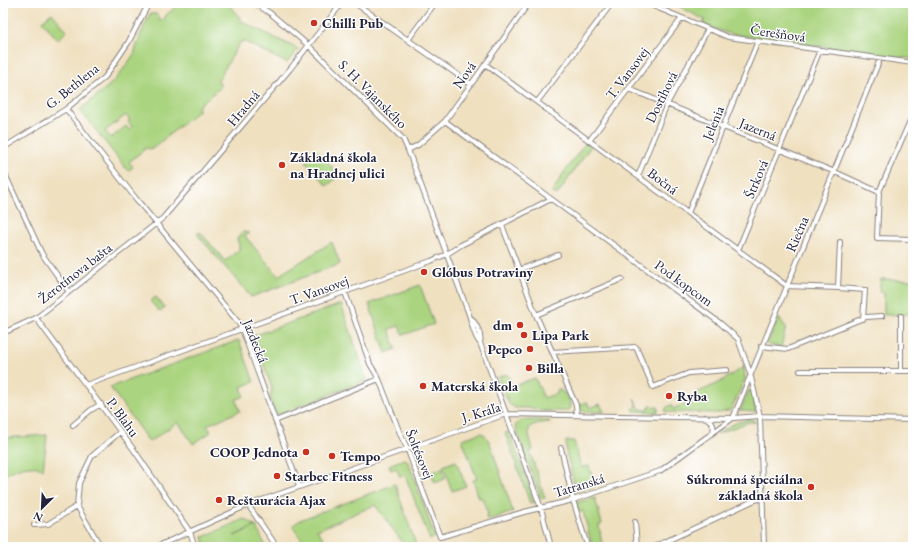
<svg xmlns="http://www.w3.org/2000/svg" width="916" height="550" font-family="'EB Garamond',serif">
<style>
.green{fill:#aad47f;stroke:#667b5d;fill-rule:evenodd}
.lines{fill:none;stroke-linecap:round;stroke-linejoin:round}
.minor-casing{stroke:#88817e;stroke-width:6}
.minor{stroke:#fff;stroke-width:4}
.poi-dot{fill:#c8321e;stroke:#fff;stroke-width:1.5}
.labels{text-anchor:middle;stroke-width:3;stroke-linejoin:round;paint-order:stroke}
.poi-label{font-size:14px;font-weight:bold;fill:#22223b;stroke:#fff;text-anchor:start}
.street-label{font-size:14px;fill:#22223b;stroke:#fff}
</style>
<rect width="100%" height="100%" fill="#fff"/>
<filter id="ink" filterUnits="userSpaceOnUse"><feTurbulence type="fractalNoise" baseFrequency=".025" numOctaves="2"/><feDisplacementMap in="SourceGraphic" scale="8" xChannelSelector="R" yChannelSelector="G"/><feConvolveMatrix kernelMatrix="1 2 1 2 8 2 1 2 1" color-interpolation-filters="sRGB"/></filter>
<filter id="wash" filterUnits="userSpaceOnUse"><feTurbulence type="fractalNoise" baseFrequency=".012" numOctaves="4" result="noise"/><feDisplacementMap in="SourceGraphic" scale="16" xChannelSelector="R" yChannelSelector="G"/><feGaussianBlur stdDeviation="0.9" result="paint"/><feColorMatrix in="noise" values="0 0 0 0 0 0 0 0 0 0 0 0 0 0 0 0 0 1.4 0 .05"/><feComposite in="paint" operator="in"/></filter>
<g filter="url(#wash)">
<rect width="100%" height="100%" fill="#efe0c0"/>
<path class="green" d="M181 3H228L243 22 298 49 287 63 243 41 239 44 218 80 221 87 199 105 198 111 152 149 146 148 129 162 133 167 128 171 80 110 113 82 122 71 134 54 142 31 150 14H156L159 17 160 21 165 18 166 15ZM126 115 130 120 128 121 132 127 129 130 126 126 111 138 105 131Z
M672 3H913V59L730 34 702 24 705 20Z
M52 13 67 31 58 40 42 21Z
M586 142 591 146 557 195 552 193 563 174Z
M318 151 339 175 327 186 306 162Z
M200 232 225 261 239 250V244L237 240 238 237 243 232 249 233 245 236 278 276 332 242 340 264 251 297 197 234Z
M881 279 913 280V314L884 315V292H879Z
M420 285 434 324 403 335 399 326 389 329 396 349 386 353 369 304Z
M156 297 165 308 160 312 150 301Z
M341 304 367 380 276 415 270 400 272 388 253 336Z
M779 318 786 327 781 347 768 345 767 344Z
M239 340 254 382 241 387 244 396 236 400 240 411 207 425 211 432 193 444 178 422 149 442 110 387Z
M744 367 745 379 731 410 720 413 666 412 665 409 667 407 671 405 673 409 698 398 696 393 717 384Z
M507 374 513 386 535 378 544 398 558 393 557 390 559 389 569 397 570 407 567 411H544L531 408H515L509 404 498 377Z
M749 390 752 391 756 412 740 411Z
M634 398 640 409 648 410 650 406 658 407V412L634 411 633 409 637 406Z
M587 402 590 408 600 404 604 412 579 411V405Z
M750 419 756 422H749L717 434C727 427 737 421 750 419Z
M521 420H549L550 422C524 424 527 428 533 450L530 452 545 498 541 499 515 426Z
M509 432 535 502 530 503 505 433Z
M481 433 485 435 490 443 513 512 491 519H487L485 516 488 514 482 498H479L473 480 477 479 462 439Z
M47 435 43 470C29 461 18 469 3 475V438Z
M566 441H574L581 467 589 466 596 486 576 491 566 451Z
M404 459 408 461 435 537 430 540 405 475 400 477 396 468 391 470 389 465Z
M456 461 466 486 452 491 443 466Z
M442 468 445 479 435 483 431 473Z
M395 484 416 545 413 547H406L375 505 317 530 330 547H307L292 526 300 520Z
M595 498 602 524 599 525 602 544 592 546 583 511 579 512 576 504 577 502Z
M244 519 250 522 255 526 234 536 256 526 266 547H199L200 545 205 542 203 537Z"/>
</g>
<g filter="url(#ink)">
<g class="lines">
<defs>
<path id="minor" d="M254 3 270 13 308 45 403 139 408 150C428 203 447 256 467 309 472 320 472 334 480 343L541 508 551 547
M355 3 471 84
M646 3 728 37 913 63
M408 40 435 3
M485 64 787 286 838 288 840 242
M629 89 835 172 879 192
M537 102 612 3
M66 109 137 200 238 322 242 329 299 486
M913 114 879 192 877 238 913 239
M445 121 720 323 738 339 750 373 760 416 764 547
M589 141 682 18
M3 148 66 109 105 77 128 43 149 3
M408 150 418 145 445 121 529 3
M3 170 42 254 69 292
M638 176 667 104 708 29
M688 213 758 41
M502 225 536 315 576 405 577 415
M738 250 820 50
M518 270 558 255
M838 288 865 290 863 319
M345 292 370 364 379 379 401 436 407 448 440 537 524 512 573 500 660 471 733 418
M536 315 622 279
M901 316V371
M36 318 134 450 190 532 195 547
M472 319C477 325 482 335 480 343
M3 333 36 318 163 218 290 69 342 3
M761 346 788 349 866 317 882 316
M552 352 636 347 653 387 689 373 727 370
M800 371H913
M86 385 431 261 447 254 461 245 551 199
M705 417C711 421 715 424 713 432
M733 418 880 59
M275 421 379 379
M73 425 91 410 101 404
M561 448 573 500 586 542
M248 505 277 547
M635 522 637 547
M34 525 48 524 77 506
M101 547 77 506 79 483 92 456 120 432
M156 547 248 505 506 414 733 418 760 416 913 420
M654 547 755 500 763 498"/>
</defs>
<use href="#minor" class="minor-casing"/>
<use href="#minor" class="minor"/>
</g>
</g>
<g class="poi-dot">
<circle cx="314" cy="23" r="4"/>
<circle cx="282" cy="165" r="4"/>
<circle cx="424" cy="272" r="4"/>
<circle cx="520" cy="325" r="4"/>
<circle cx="524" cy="335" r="4"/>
<circle cx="530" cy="349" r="4"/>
<circle cx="529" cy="368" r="4"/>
<circle cx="423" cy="386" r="4"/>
<circle cx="669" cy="396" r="4"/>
<circle cx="306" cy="452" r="4"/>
<circle cx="332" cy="456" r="4"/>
<circle cx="277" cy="476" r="4"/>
<circle cx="811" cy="487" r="4"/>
<circle cx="219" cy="500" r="4"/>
</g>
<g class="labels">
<g class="poi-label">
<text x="322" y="28">Chilli Pub</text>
<text x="290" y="162">Základná škola<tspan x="290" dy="16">na Hradnej ulici</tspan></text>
<text x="432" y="277">Glóbus Potraviny</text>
<text x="512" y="330" text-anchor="end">dm</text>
<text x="532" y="340">Lipa Park</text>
<text x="522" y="354" text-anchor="end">Pepco</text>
<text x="537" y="373">Billa</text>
<text x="431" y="391">Materská škola</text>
<text x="677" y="401">Ryba</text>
<text x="298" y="457" text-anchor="end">COOP Jednota</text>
<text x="340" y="461">Tempo</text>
<text x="285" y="481">Starbec Fitness</text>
<text x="803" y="484" text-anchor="end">Súkromná špeciálna<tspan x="803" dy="16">základná škola</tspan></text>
<text x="227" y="505">Reštaurácia Ajax</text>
</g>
<g class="street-label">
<text transform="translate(778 33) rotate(8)" y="5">Čerešňová</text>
<text transform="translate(627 73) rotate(-53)" y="5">T. Vansovej</text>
<text transform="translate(464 75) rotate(-55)" y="5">Nová</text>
<text transform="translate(72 86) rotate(-39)" y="5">G. Bethlena</text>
<text transform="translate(373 94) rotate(45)" y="5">S. H. Vajanského</text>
<text transform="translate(661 97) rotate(-64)" y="5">Dostihová</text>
<text transform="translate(243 108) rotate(-50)" y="5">Hradná</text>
<text transform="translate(713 123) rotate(-68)" y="5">Jelenia</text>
<text transform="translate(758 129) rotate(22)" y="5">Jazerná</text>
<text transform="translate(756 179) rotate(-67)" y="5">Štrková</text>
<text transform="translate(663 181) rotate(37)" y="5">Bočná</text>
<text transform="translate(797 234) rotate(-67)" y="5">Riečna</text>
<text transform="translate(75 273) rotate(-38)" y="5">Žerotínova bašta</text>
<text transform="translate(684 283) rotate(36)" y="5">Pod kopcom</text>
<text transform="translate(319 290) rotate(-20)" y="5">T. Vansovej</text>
<text transform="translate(256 341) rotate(68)" y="5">Jazdecká</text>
<text transform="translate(481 412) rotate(-17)" y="5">J. Kráľa</text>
<text transform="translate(123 417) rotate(54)" y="5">P. Blahu</text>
<text transform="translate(420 454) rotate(68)" y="5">Šoltésovej</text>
<text transform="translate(579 485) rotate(-17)" y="5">Tatranská</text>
</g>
</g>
<rect width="916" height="550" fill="none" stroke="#fff" stroke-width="16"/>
<g transform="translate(42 508) rotate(204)" stroke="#ffffff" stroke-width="3" paint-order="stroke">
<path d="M0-3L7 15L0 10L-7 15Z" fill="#22223b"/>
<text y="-6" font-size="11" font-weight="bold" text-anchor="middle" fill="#22223b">N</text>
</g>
</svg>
